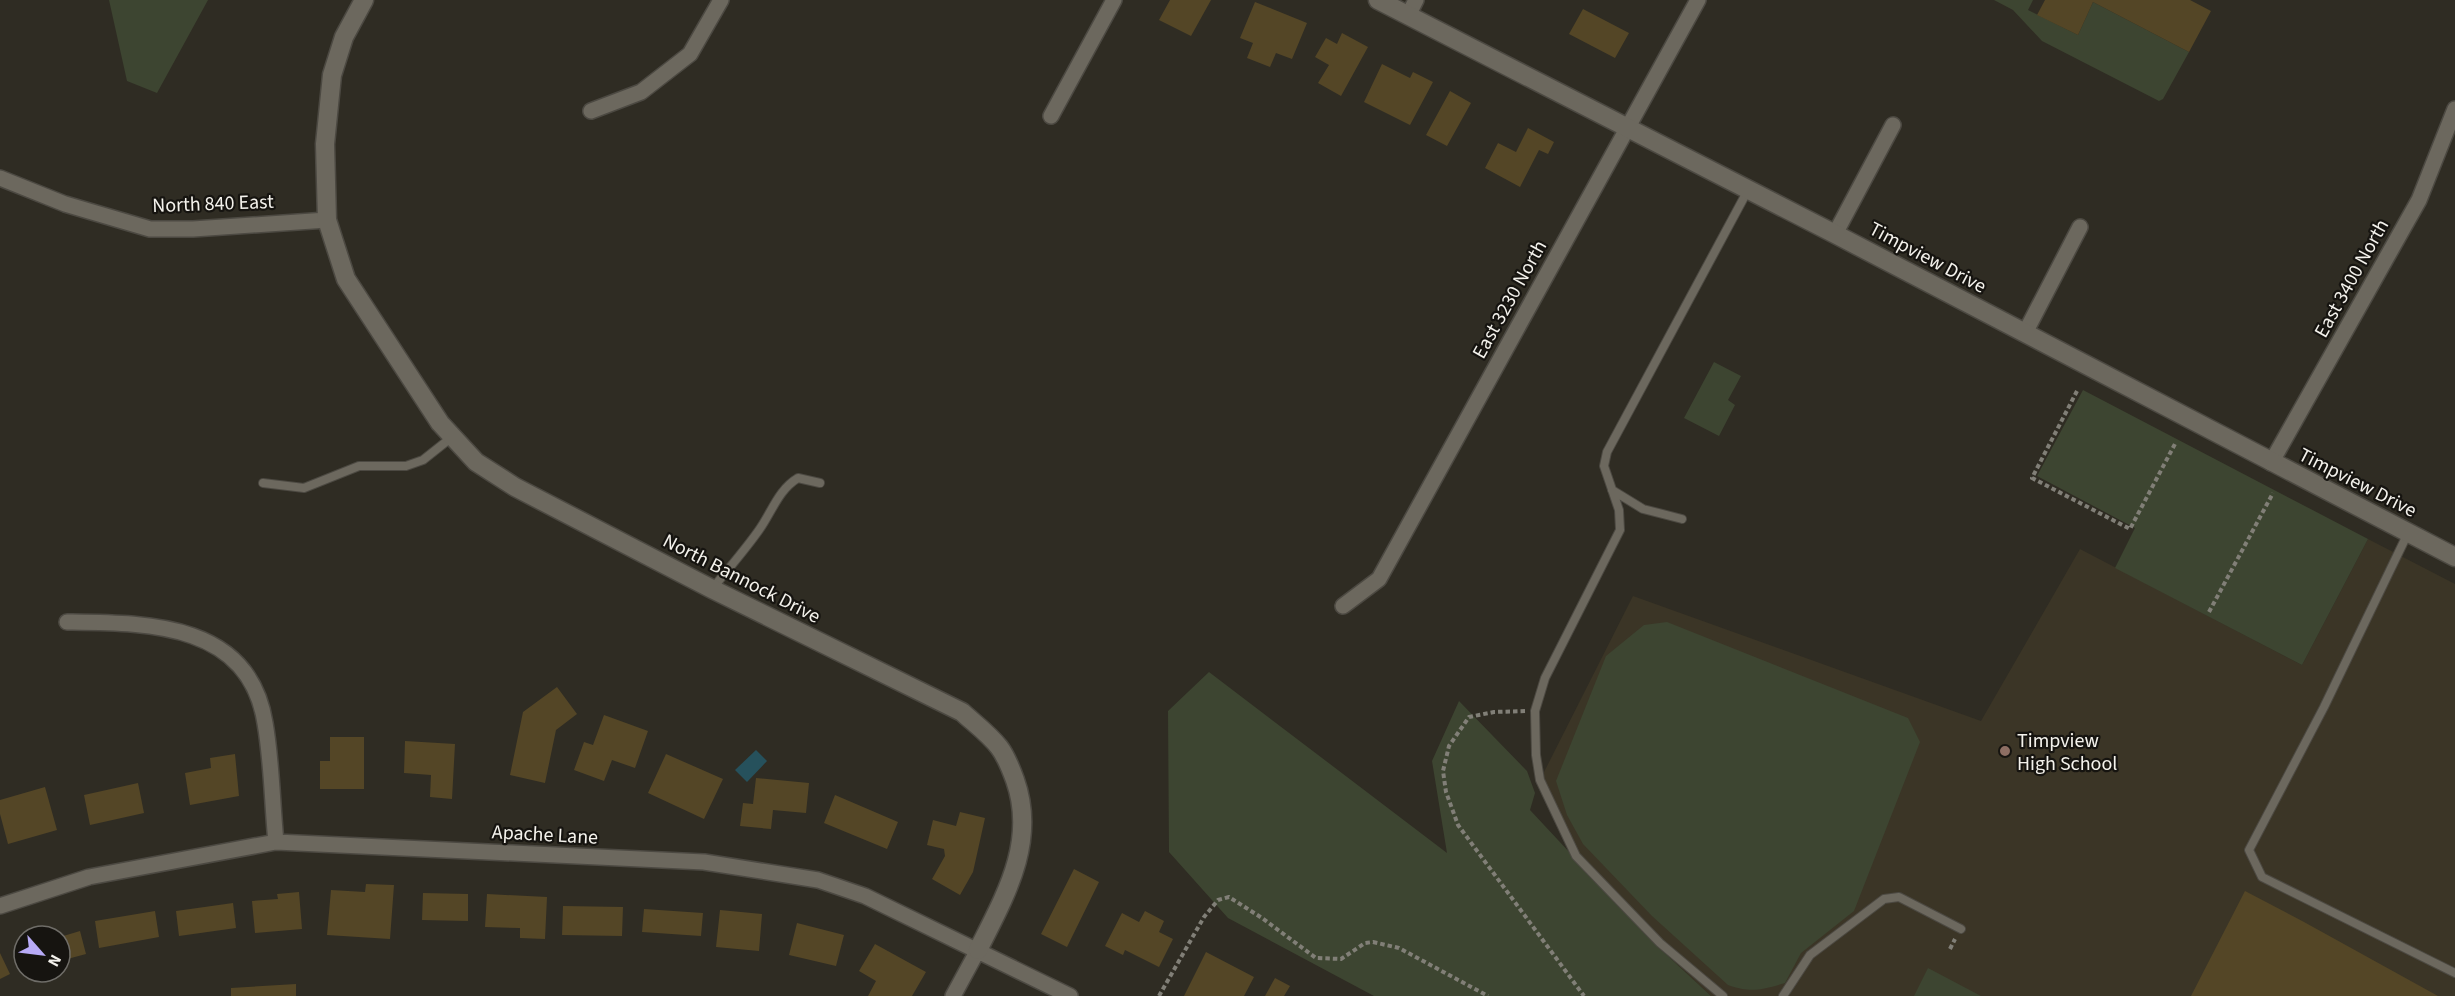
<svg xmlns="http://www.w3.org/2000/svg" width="2455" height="996" font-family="'Source Sans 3',sans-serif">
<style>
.built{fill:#3b3526}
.green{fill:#3d4531}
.water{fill:#26515c}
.building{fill:#544626}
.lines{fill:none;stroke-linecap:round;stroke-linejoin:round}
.service-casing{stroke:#4c4942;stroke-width:10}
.minor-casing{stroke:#4c4942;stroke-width:18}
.tertiary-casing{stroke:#4c4942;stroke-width:21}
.path{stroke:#817f77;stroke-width:4;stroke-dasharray:4.5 3;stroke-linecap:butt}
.service{stroke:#6c685e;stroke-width:8}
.minor{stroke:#6c685e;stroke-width:15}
.tertiary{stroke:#6c685e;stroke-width:18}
.education-dot{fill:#8d6e63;stroke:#161410;stroke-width:2}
.labels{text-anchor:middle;stroke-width:4.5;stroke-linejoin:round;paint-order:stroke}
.street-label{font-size:20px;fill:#f4f2ec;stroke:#161410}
.poi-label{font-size:20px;fill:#f4f2ec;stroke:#161410;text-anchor:start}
</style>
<rect width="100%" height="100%" fill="#2f2c23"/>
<path class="built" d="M2368 539 2455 584V996H1711L1655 944 1573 857 1540 780 1633 596 1981 721 2080 549 2302 665Z"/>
<path class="green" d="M109 0H208L157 93 127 81Z
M1994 0H2033L2028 10 2078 35 2093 2 2189 52 2163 99 2159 101 2042 41 2013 10Z
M1714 362 1741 376 1728 400 1735 405 1719 436 1684 418Z
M2083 390 2368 539 2302 665 2115 568 2135 528 2037 476Z
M1667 622 1908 718 1920 742 1854 911 1801 953 1785 983C1762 990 1751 993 1728 985L1652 916 1583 844 1567 815 1556 781 1606 656 1644 625Z
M1209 672 1447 853 1432 761 1459 701 1527 771 1535 793 1530 810 1655 944 1711 996H1374L1228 918 1169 852 1168 711Z
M1928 968 1981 996H1914Z"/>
<path class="water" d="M756 750 767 761 747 782 735 770Z"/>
<path class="building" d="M1170 0H1211L1191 36 1159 20Z
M2045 0H2190L2211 11 2189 52 2093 2 2078 35 2037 15Z
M1255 2 1307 23 1292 59 1276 53 1270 67 1247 58 1253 43 1240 38Z
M1583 9 1629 33 1615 58 1569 34Z
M1342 33 1368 47 1341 96 1318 83 1329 65 1315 57 1326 38 1337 44Z
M1382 64 1410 78 1413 72 1433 82 1410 125 1364 102Z
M1450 91 1471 103 1447 146 1426 135Z
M1528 128 1554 142 1548 154 1539 150 1520 187 1485 168 1498 143 1516 152Z
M557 687 577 714 556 730 545 783 510 775 523 712Z
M604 715 648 731 635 768 612 760 604 781 574 770 584 742 593 745Z
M330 737H364V789H320V761H330Z
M405 741 455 744 452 799 430 797 431 775 404 773Z
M235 754 239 796 190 805 185 773 211 768 210 758Z
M666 754 723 779 704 819 648 793Z
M756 778 809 783 806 813 773 810 771 829 740 826 743 803 753 804Z
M138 783 144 813 90 825 84 795Z
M45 787 57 830 8 844 0 814V800Z
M835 795 898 822 887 849 824 823Z
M960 812 985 818 973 872 960 895 932 879 945 856 944 849 927 845 933 820 956 826Z
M1074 869 1099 882 1067 947 1041 934Z
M366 884 394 885 390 939 327 935 331 890 365 892Z
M2245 891 2304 922 2438 996H2191Z
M299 892 302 929 255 933 252 901 278 899 277 894Z
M423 893 468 894V921L422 920Z
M487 894 547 897 545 939 520 938V928L485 927Z
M233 903 236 928 179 936 176 911Z
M563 906 623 907 622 936 562 935Z
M644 909 703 913 701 936 642 932Z
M720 910 762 914 759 951 716 947Z
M155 911 159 937 99 948 95 921Z
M1145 911 1164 921 1159 932 1173 939 1159 967 1125 950 1123 955 1105 946 1122 913 1139 922Z
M797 923 844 935 836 966 789 955Z
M80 931 86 954 60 961V937Z
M875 944 926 972 912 996H868L876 981 859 971Z
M1206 952 1254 977 1244 996H1184Z
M0 953 10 974 0 979Z
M1275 978 1290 986 1284 996H1265Z
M296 984V996H231V988Z"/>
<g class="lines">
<defs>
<path id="service" d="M263 483 304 488 359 466H406L423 460 452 437
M1612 490 1643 509 1682 519
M2408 533 2324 707 2249 850 2262 877 2455 973
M713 588C728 569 745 550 759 530 772 512 778 490 798 478L820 483
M1723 996 1660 943 1576 856 1540 780 1536 755 1535 711 1545 678 1620 530 1619 510 1604 466 1607 452 1748 190
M1783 996 1810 955 1884 899 1899 897 1961 929"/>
<path id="minor" d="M1408 16 1416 0
M591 111 641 92 690 54 721 0
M1051 116 1114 0
M0 178 65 204 150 229H193L327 220
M1835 234 1893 125
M2025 333 2080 227
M2271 463 2419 200 2455 109
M1343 606 1379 579 1698 0
M67 622C147 623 249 622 265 723 272 762 272 803 276 842
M0 906 89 877 276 842 704 862 818 880 865 896 1070 996
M953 996 978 950"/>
<path id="tertiary" d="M364 0 344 37 332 75 325 144 327 220 346 279 440 423 476 462 515 487 712 589 962 712C974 723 989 734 999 747 1006 756 1011 769 1015 780 1037 842 1005 896 978 950
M1378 0 1835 234 2455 557"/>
</defs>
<use href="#service" class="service-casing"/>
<use href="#minor" class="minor-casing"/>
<use href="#tertiary" class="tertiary-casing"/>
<path class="path" d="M2077 391 2032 478 2130 529 2176 442
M2209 612 2273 493
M1525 711 1494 712 1469 717 1449 746 1443 771 1446 792 1458 825 1584 996
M1950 949 1955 939
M1159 996 1204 917 1218 900 1229 897 1262 918 1316 958 1341 959 1365 943 1373 942 1399 948 1488 996"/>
<use href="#service" class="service"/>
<use href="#minor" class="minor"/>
<use href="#tertiary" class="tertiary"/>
</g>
<circle class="education-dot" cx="2005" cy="751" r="6"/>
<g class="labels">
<g class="street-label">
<text transform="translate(213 203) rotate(-2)" y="7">North 840 East</text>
<text transform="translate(1928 257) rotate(28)" y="7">Timpview Drive</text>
<text transform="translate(2351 278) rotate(-61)" y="7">East 3400 North</text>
<text transform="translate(1509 299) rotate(-61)" y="7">East 3230 North</text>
<text transform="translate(2358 482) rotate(27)" y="7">Timpview Drive</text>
<text transform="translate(742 578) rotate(27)" y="7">North Bannock Drive</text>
<text transform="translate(545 834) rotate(3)" y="7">Apache Lane</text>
</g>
<g class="poi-label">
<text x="2017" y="747">Timpview<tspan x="2017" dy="23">High School</tspan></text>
</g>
</g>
<g transform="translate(42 954) rotate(118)"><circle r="28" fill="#161410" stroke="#6f6d68" stroke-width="1.5"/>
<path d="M0-4.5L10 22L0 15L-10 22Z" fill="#b8abf7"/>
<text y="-9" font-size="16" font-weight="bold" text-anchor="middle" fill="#f4f2ec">N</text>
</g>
</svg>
